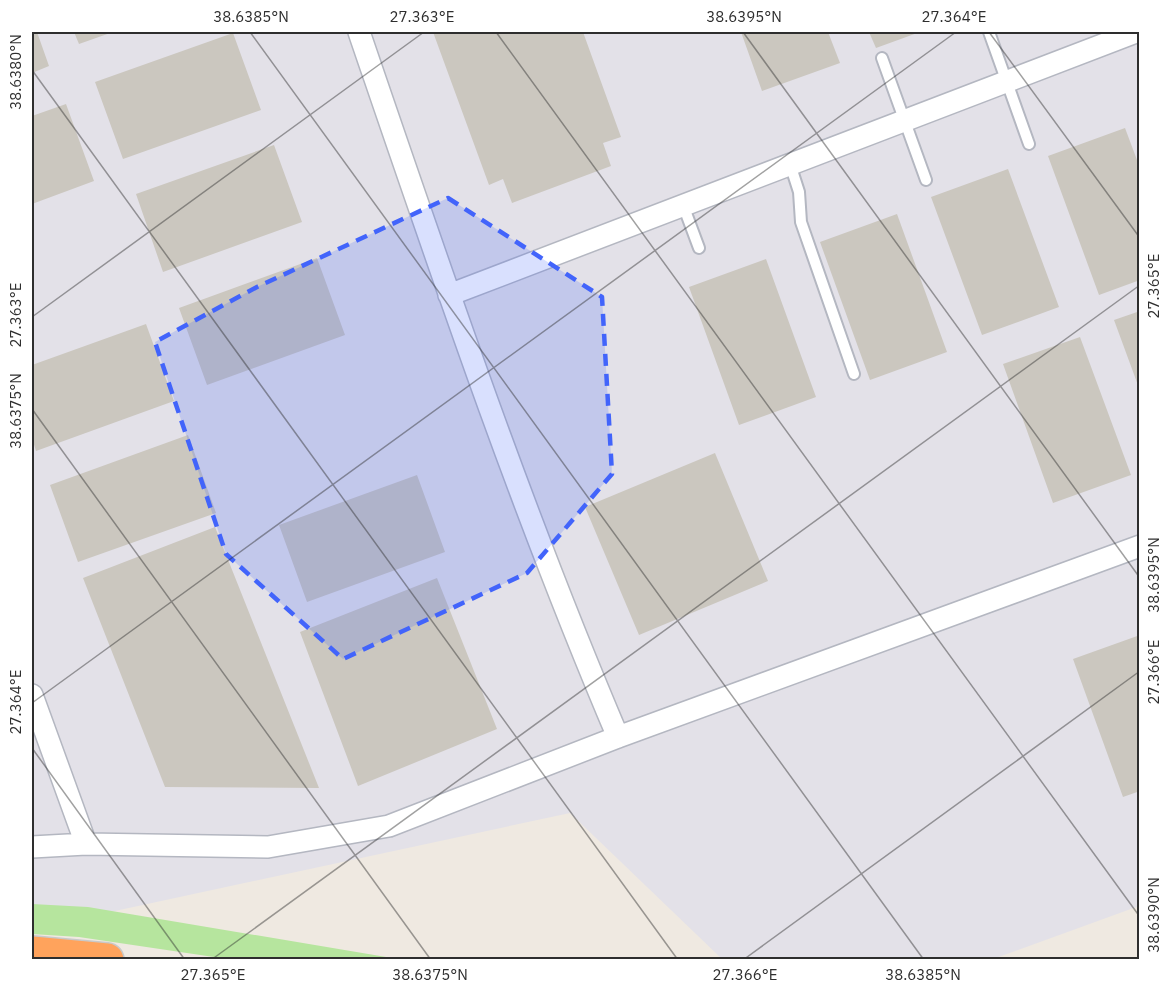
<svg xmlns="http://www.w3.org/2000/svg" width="1171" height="991" font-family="'IBM Plex Sans',sans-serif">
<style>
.industrial{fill:#e3e1e8}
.green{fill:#b6e59e}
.building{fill:#cbc7bf}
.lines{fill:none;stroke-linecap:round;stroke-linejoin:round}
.lane-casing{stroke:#b4b7c1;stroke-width:14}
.street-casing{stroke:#b4b7c1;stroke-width:24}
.highway-casing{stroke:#c9c9c9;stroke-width:36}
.lane{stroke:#fff;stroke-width:10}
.street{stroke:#fff;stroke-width:21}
.highway{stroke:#ffa35c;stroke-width:33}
.marked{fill:#4264fb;fill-opacity:0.2;stroke:#4264fb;stroke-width:4.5;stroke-dasharray:12 8;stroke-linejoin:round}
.ticks{fill:none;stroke:#2e2e2e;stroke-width:1.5;stroke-opacity:0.45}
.neatline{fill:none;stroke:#2e2e2e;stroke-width:2}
.ticks-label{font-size:15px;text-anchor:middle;fill:#2e2e2e}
</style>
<rect width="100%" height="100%" fill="#efe9e1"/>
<path class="industrial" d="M32 32H1139V906L993 959H722L570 813 101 914 32 909Z"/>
<path class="green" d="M32 904 88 907 398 959 234 960 79 937 32 934Z"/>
<path class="building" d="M32 32H37L49 66 32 73Z
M74 32H113L79 44Z
M433 32H583L621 137 603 143 611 166 512 203 503 179 489 185Z
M741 32H828L840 63 762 91Z
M869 32H920L876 48Z
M233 33 261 110 123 159 95 82Z
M66 104 94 181 32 204V116Z
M1125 128 1140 168V280L1099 295 1048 156Z
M274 145 302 222 163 272 136 194Z
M1008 169 1059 307 982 335 931 197Z
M897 214 947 352 870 380 820 242Z
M317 258 345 335 207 385 179 308Z
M766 259 816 397 739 425 689 287Z
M1140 311V388H1139L1114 320Z
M146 324 174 401 36 451 32 438V365Z
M1080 337 1131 475 1053 503 1003 364Z
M188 435 216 513 78 562 50 485Z
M715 453 768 581 639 635 585 507Z
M417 475 445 552 307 602 279 525Z
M215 527 319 788 165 787 83 578Z
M437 578 497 729 358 786 300 632Z
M1140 635V791L1123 797 1073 659Z"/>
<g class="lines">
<defs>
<path id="lane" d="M989 32 1029 144
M882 58 926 180
M790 164 799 192 801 222 854 374
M683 205 699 248"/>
<path id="street" d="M359 32C440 269 520 507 618 737
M449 295 1136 32
M32 695 86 844
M32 847 86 844 268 847 389 826 618 737 1140 546"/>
<path id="highway" d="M32 953 107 960"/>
</defs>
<use href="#lane" class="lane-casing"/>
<use href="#street" class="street-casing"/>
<use href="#highway" class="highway-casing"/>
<use href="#lane" class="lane"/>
<use href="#street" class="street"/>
<use href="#highway" class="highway"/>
</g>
<path class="marked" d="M448 198 602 297 612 474 527 573 343 659 226 554 155 342 257 287Z"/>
<path class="ticks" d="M250 32 924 960M496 32 1140 917M743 32 1140 578M989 32 1140 238M32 70 678 960M32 317 424 32M32 409 431 960M32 703 956 32M32 748 185 960M211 960 1140 285M743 960 1140 671"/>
<rect width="1171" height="991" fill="none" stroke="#ffffff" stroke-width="66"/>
<rect x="33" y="33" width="1105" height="925" class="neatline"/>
<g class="ticks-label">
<text x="251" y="22">38.6385°N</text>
<text x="422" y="22">27.363°E</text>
<text x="744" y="22">38.6395°N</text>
<text x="954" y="22">27.364°E</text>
<text transform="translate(16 72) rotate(-90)" y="5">38.6380°N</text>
<text transform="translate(1154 286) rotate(-90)" y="5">27.365°E</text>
<text transform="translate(16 315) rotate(-90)" y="5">27.363°E</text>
<text transform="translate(16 411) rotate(-90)" y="5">38.6375°N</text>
<text transform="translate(1154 575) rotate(-90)" y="5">38.6395°N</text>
<text transform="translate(1154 672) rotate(-90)" y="5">27.366°E</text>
<text transform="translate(16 702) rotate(-90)" y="5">27.364°E</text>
<text transform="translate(1154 915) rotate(-90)" y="5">38.6390°N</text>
<text x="213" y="980">27.365°E</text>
<text x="430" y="980">38.6375°N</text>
<text x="745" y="980">27.366°E</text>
<text x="923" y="980">38.6385°N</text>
</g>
</svg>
